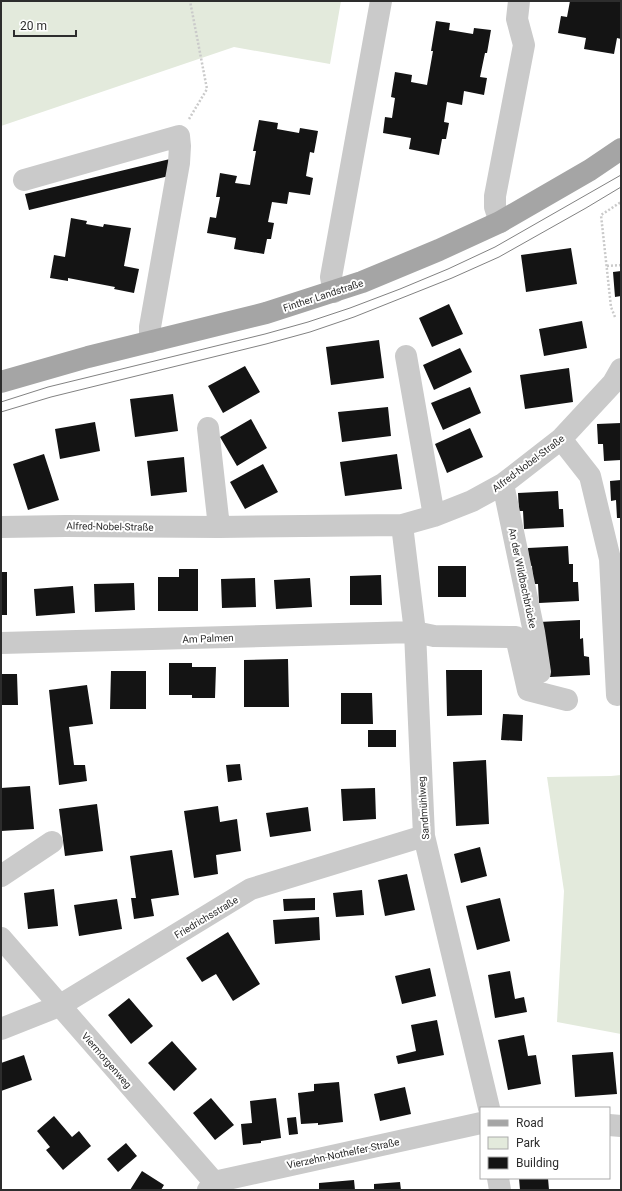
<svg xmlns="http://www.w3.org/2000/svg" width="622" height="1191" font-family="Roboto,sans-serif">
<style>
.green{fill:#e3eadc}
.building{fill:#141414}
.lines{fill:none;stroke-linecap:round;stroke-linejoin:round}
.path{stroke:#cacaca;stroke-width:2.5;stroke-dasharray:2 2;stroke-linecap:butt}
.minor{stroke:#cacaca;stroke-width:22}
.major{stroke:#a5a5a5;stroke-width:22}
.tram{stroke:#828282;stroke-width:1}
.labels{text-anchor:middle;stroke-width:4;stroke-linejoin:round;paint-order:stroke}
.street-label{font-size:10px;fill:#2d2d2d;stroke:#fff}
</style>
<rect width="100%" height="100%" fill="#fff"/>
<path class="green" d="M1 1H341L330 64 234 47 1 126Z
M621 775V1034L557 1022 564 891 547 777 611 776Z"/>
<path class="building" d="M570 1H621L620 23H621V39L617 38 614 54 584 49 586 38 558 33 561 16 567 17Z
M436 21 450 23 449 30 473 34 474 28 491 30 487 53H485L480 77 487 78 484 95 464 91 462 105 447 102 444 122 449 123 446 139H442L439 155 409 149 411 138 383 133 385 117 392 118 395 98 391 97 395 72 412 75 411 82 427 85 433 51H431Z
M259 120 278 123 277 129 299 133 300 128 318 131 314 153 310 152 306 176 313 178 310 195 289 192 287 204 272 202 268 222 274 223 271 239H267L264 254 234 249 236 238 207 233 210 217 216 218 220 197H216L220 173 237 176 235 183 250 185 256 151H253Z
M170 159 173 175 29 210 25 194Z
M71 218 87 221 86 224 103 227 104 224 131 228 124 266 139 269 134 293 114 289 115 287 68 278V281L50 278 54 255 65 257Z
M571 248 577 284 526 292 521 255Z
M621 271V296L615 297 613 272Z
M449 304 463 334 432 347 419 318Z
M582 321 587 348 544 356 539 329Z
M379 340 384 378 331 385 326 347Z
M460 348 472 372 434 390 423 365Z
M245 366 260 392 223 413 208 386Z
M569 368 573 402 525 409 520 375Z
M470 387 481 413 443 430 431 403Z
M173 394 178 431 135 437 130 399Z
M388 407 391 436 342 442 338 412Z
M251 419 267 448 237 466 220 437Z
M95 422 100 451 60 459 55 429Z
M621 423V460L604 461 603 444H598L597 424Z
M470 428 483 457 447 473 435 444Z
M44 454 59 500 28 510 13 464Z
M397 454 402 489 345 496 340 462Z
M184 457 187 492 151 496 147 461Z
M263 464 278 492 245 509 230 482Z
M621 480V518H617L616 500 611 501 610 481Z
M558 491 559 509H563L564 527 524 529 523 511H519L518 493Z
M568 546 569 564H573V582H578L579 601 539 603 538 584H533L532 566H529L528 548Z
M438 566H466V597H438Z
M179 569H198V611H158V577H179Z
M1 572H7V615H1Z
M381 575 382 605H350V576Z
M255 578 256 607 222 608 221 579Z
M310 578 312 607 276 609 274 580Z
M134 583 135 610 95 612 94 584Z
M73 586 75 613 36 616 34 589Z
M580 620V639L583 638 584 656 589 657 590 675 550 677 539 622Z
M288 659 289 707H244V660Z
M169 663H192V667H216L215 698H192V695H169Z
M446 670H482V715L447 716Z
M111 671H146V709H110Z
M1 674H17L18 705H1Z
M87 685 93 724 69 727 74 765H85L87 781 59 785 49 690Z
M341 693H372L373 724H341Z
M503 714 523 715 522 741 501 740Z
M368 730H396V747H368Z
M486 760 489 824 456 826 453 762Z
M240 764 242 780 228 782 226 765Z
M30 786 34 829 1 831V788Z
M375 788 376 819 343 821 341 789Z
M97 804 103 851 65 856 59 809Z
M218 806 220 822 237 819 241 851 216 855 218 874 194 878 184 811Z
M308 807 311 831 270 837 266 813Z
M480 847 487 876 461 883 454 854Z
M172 850 179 895 151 899 154 916 134 919 131 898H136L130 856Z
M407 874 415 910 385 916 378 880Z
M54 889 58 926 28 929 24 893Z
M362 890 364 915 336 917 333 893Z
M315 898V910L284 911 283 899Z
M500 898 510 941 477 950 466 906Z
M117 899 122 929 79 936 74 905Z
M319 917 320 940 275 944 273 920Z
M228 932 260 984 233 1001 216 974 202 982 186 958Z
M430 968 436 996 402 1004 395 976Z
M510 971 515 999 524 997 527 1012 495 1018 488 975Z
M129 998 153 1026 131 1044 108 1015Z
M437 1020 444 1055 398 1064 396 1056 416 1051 411 1025Z
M524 1035 528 1056 536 1055 541 1084 508 1090 498 1040Z
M172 1041 197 1069 174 1091 148 1063Z
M613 1052 617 1094 575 1097 572 1055Z
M24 1055 32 1080 1 1091V1063Z
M339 1082 343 1122 318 1125V1123L301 1124 298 1093 314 1091V1084Z
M405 1087 411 1114 380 1121 374 1094Z
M211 1098 234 1125 215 1140 193 1113Z
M276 1098 281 1138 261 1141V1143L243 1145 241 1124 252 1123 250 1101Z
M54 1116 72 1137 79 1131 91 1146 63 1170 46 1150 50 1147 37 1131Z
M296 1117 298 1134 289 1135 287 1118Z
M126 1143 137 1156 118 1172 107 1159Z
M142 1171 164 1185 161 1190H130Z
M519 1178H548L549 1190H520Z
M354 1180 355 1190H319V1183Z
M400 1182 401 1190H374V1184Z"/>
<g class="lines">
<path class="path" d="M189 119 207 89 190 1
M607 266 621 265
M615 317 611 307 601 215 621 202"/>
<path class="minor" d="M24 180 179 136 180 146 179 163 150 327V342
M500 222 495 207V196L524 45 517 19 519 1
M334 292 331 277 381 1
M406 356 434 516
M208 428 219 527
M561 439 590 476 610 559 617 695
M503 484 534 632 540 672
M402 525 415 632 424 836 489 1108
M1 527 66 526 219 527 402 525 434 516 472 501 503 484 561 439 613 383 621 369
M1 643 415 632 434 636 516 637 528 690 567 700
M1 876 52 842
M1 938 214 1182
M1 1029 59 1006 251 889 424 836
M609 1125 621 1126
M498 1178 500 1190
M208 1190 214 1182 481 1123"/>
<path class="major" d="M1 382 88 357 266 313 362 282 439 250 500 222 590 170 621 149"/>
<path class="tram" d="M1 402 48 387 265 334 308 322 350 308 400 289 448 269 495 247 621 175
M1 412 51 397 266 344 310 332 354 317 452 278 499 257 586 208 621 187"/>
</g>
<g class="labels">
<g class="street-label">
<text transform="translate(323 295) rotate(-18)" y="4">Finther Landstraße</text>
<text transform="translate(528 463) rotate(-37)" y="4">Alfred-Nobel-Straße</text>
<text transform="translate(110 526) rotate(1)" y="4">Alfred-Nobel-Straße</text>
<text transform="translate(523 578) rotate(78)" y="4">An der Wildbachbrücke</text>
<text transform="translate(208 638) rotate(-2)" y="4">Am Palmen</text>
<text transform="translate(423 808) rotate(-94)" y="4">Sandmühlweg</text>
<text transform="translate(206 917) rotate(-31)" y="4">Friedrichsstraße</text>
<text transform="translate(107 1060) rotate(49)" y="4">Viermorgenweg</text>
<text transform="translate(343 1153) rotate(-12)" y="4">Vierzehn-Nothelfer-Straße</text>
</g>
</g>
<rect width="622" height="1191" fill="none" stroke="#2d2d2d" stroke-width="4"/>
<rect x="480" y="1107" width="130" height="72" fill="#ffffff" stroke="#ababab"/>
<rect x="488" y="1120" width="20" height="6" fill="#a5a5a5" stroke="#ababab"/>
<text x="516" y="1127" font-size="12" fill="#2d2d2d">Road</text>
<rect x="488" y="1137" width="20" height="12" fill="#e3eadc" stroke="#ababab"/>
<text x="516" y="1147" font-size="12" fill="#2d2d2d">Park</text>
<rect x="488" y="1157" width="20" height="12" fill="#141414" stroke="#ababab"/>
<text x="516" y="1167" font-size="12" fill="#2d2d2d">Building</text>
<path d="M14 30v6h62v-6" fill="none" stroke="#2d2d2d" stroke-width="2"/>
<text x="20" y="30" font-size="12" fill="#2d2d2d" stroke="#ffffff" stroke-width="3" paint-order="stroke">20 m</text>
</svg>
